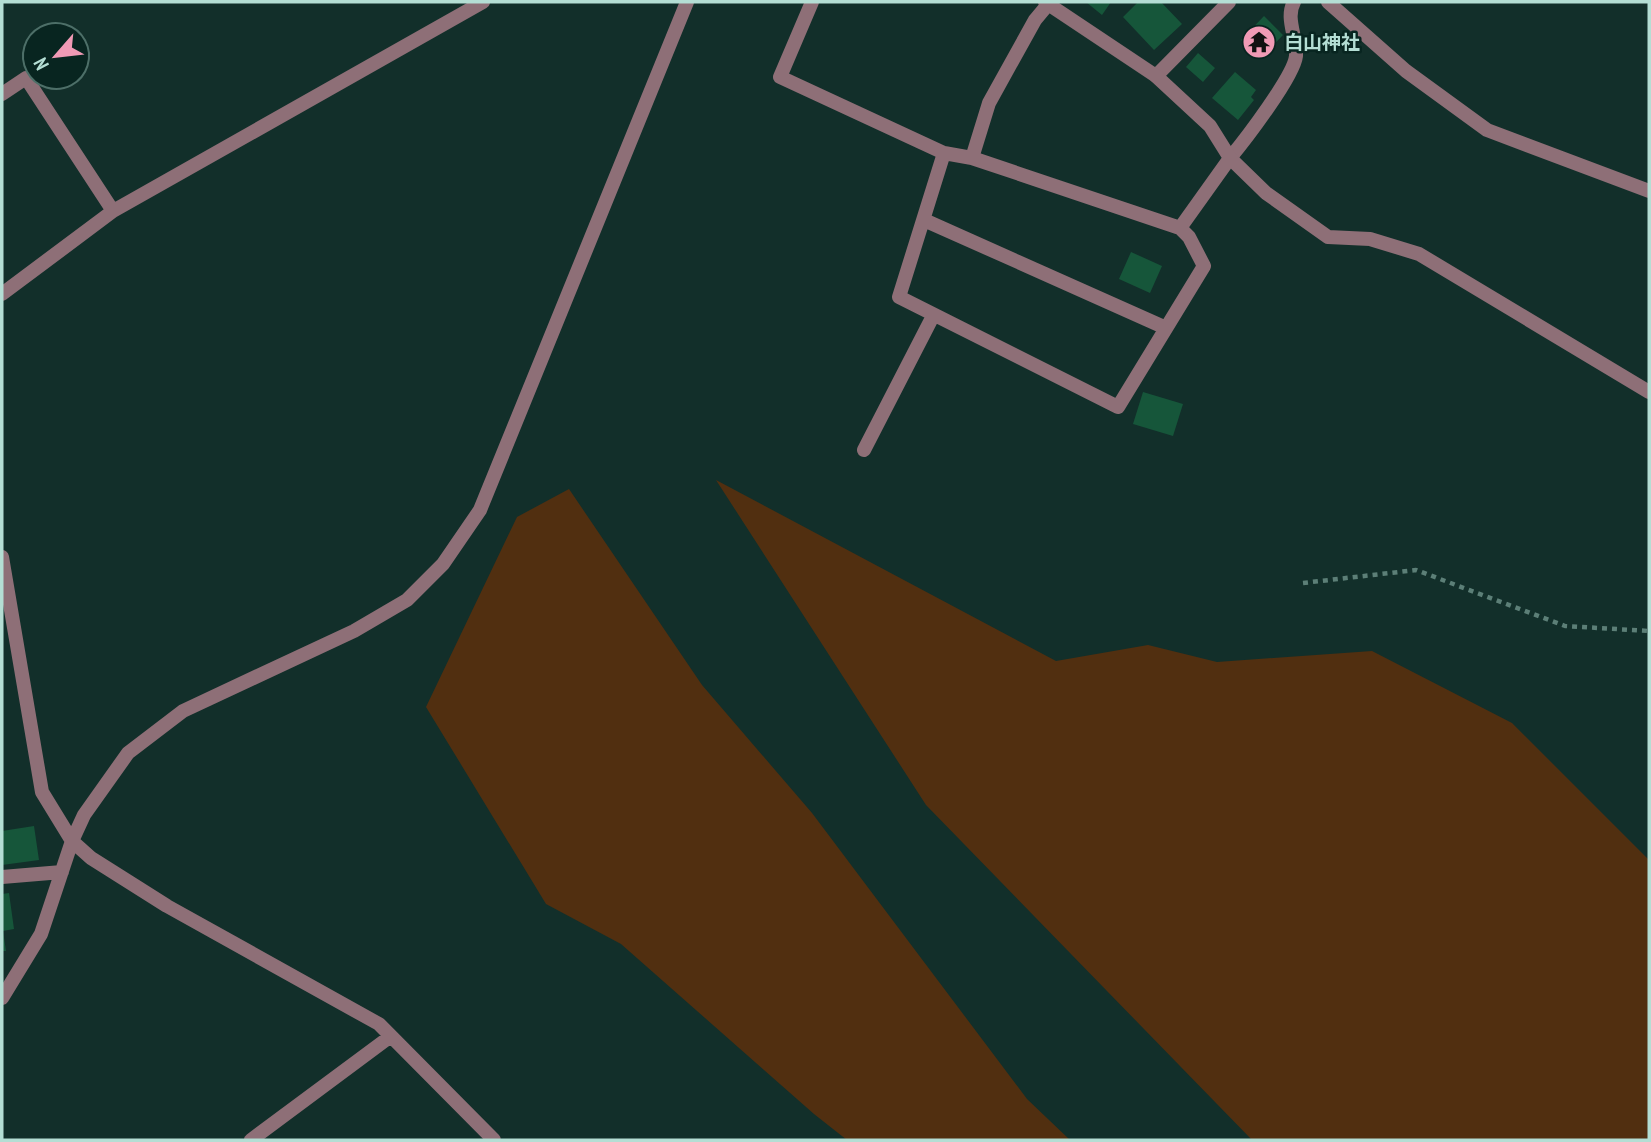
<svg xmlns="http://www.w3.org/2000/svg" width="1651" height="1142" font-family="'PT Sans Narrow','Noto Sans JP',sans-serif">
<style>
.green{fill:#512f10}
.building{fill:#16563a}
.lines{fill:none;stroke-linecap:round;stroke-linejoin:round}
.path{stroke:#5c7f77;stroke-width:4.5;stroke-dasharray:5 5;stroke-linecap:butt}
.service{stroke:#8e6f77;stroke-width:14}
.minor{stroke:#8e6f77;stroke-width:14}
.tertiary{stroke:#8e6f77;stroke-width:14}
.labels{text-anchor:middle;stroke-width:5;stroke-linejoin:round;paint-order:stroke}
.poi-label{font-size:19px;font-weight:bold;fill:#b4ded4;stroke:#082520;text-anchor:start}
</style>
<rect width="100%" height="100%" fill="#122f2a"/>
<path class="green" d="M716 480 1056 661 1148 645 1217 662 1372 651 1512 723 1649 860V1140H1252L926 805Z
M569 489 702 685 812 813 1027 1099 1070 1140H847L814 1114 621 944 546 904 426 707 517 517Z"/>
<path class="building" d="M1086 2H1111L1102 15Z
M1138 2H1161L1182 24 1154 50 1123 17Z
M1264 16 1283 35 1260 59 1241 40Z
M1198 53 1215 68 1203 82 1186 67Z
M1235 72 1256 90 1251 97 1254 100 1238 120 1212 98Z
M1131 252 1162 266 1150 293 1119 279Z
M1143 392 1183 404 1173 436 1133 424Z
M34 826 39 860 2 865V831Z
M9 893 14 929 3 931 6 951H2V894Z"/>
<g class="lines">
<path class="path" d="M1303 583 1416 570 1565 626 1649 631"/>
<path class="service" d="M1156 76 1229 2
M1230 158C1245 140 1294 76 1296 56 1297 37 1285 18 1294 2"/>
<path class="minor" d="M812 2 780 77 944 153 972 158 1180 228 1189 237 1204 266 1118 407 899 297 944 153
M1045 2 1156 76 1210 126 1230 158 1266 193 1328 237 1370 239 1419 254 1649 392
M2 94 26 78 113 211
M972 158 989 103 1035 20 1050 2
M924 220 1166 328
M1180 228 1230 158
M2 294 113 211 483 2
M864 450 933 316
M2 557 42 792 72 841 91 858 167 906 379 1024 494 1140
M2 877 62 872
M2 998 41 934 72 841 84 815 128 753 183 711 354 631 407 600 443 564 480 510 687 2
M251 1140 391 1036"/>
<path class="tertiary" d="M1328 2 1406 71 1487 130 1649 191"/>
</g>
<defs>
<symbol id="temple-disc" viewBox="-11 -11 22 22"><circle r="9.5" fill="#f09ab5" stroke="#082520"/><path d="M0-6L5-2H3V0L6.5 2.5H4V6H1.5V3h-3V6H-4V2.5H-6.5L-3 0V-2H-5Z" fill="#111"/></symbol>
</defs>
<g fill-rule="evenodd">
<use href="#temple-disc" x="1240" y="23" width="38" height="38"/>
</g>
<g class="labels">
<g class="poi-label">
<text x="1284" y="49">白山神社</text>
</g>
</g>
<rect width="1651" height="1142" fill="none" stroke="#b4ded4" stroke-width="7"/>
<g transform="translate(56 56) rotate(242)"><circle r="33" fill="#082520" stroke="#4d6f68" stroke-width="2"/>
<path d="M0-5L12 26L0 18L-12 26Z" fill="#f09ab5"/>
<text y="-10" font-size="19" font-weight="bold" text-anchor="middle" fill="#b4ded4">N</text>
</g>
</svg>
